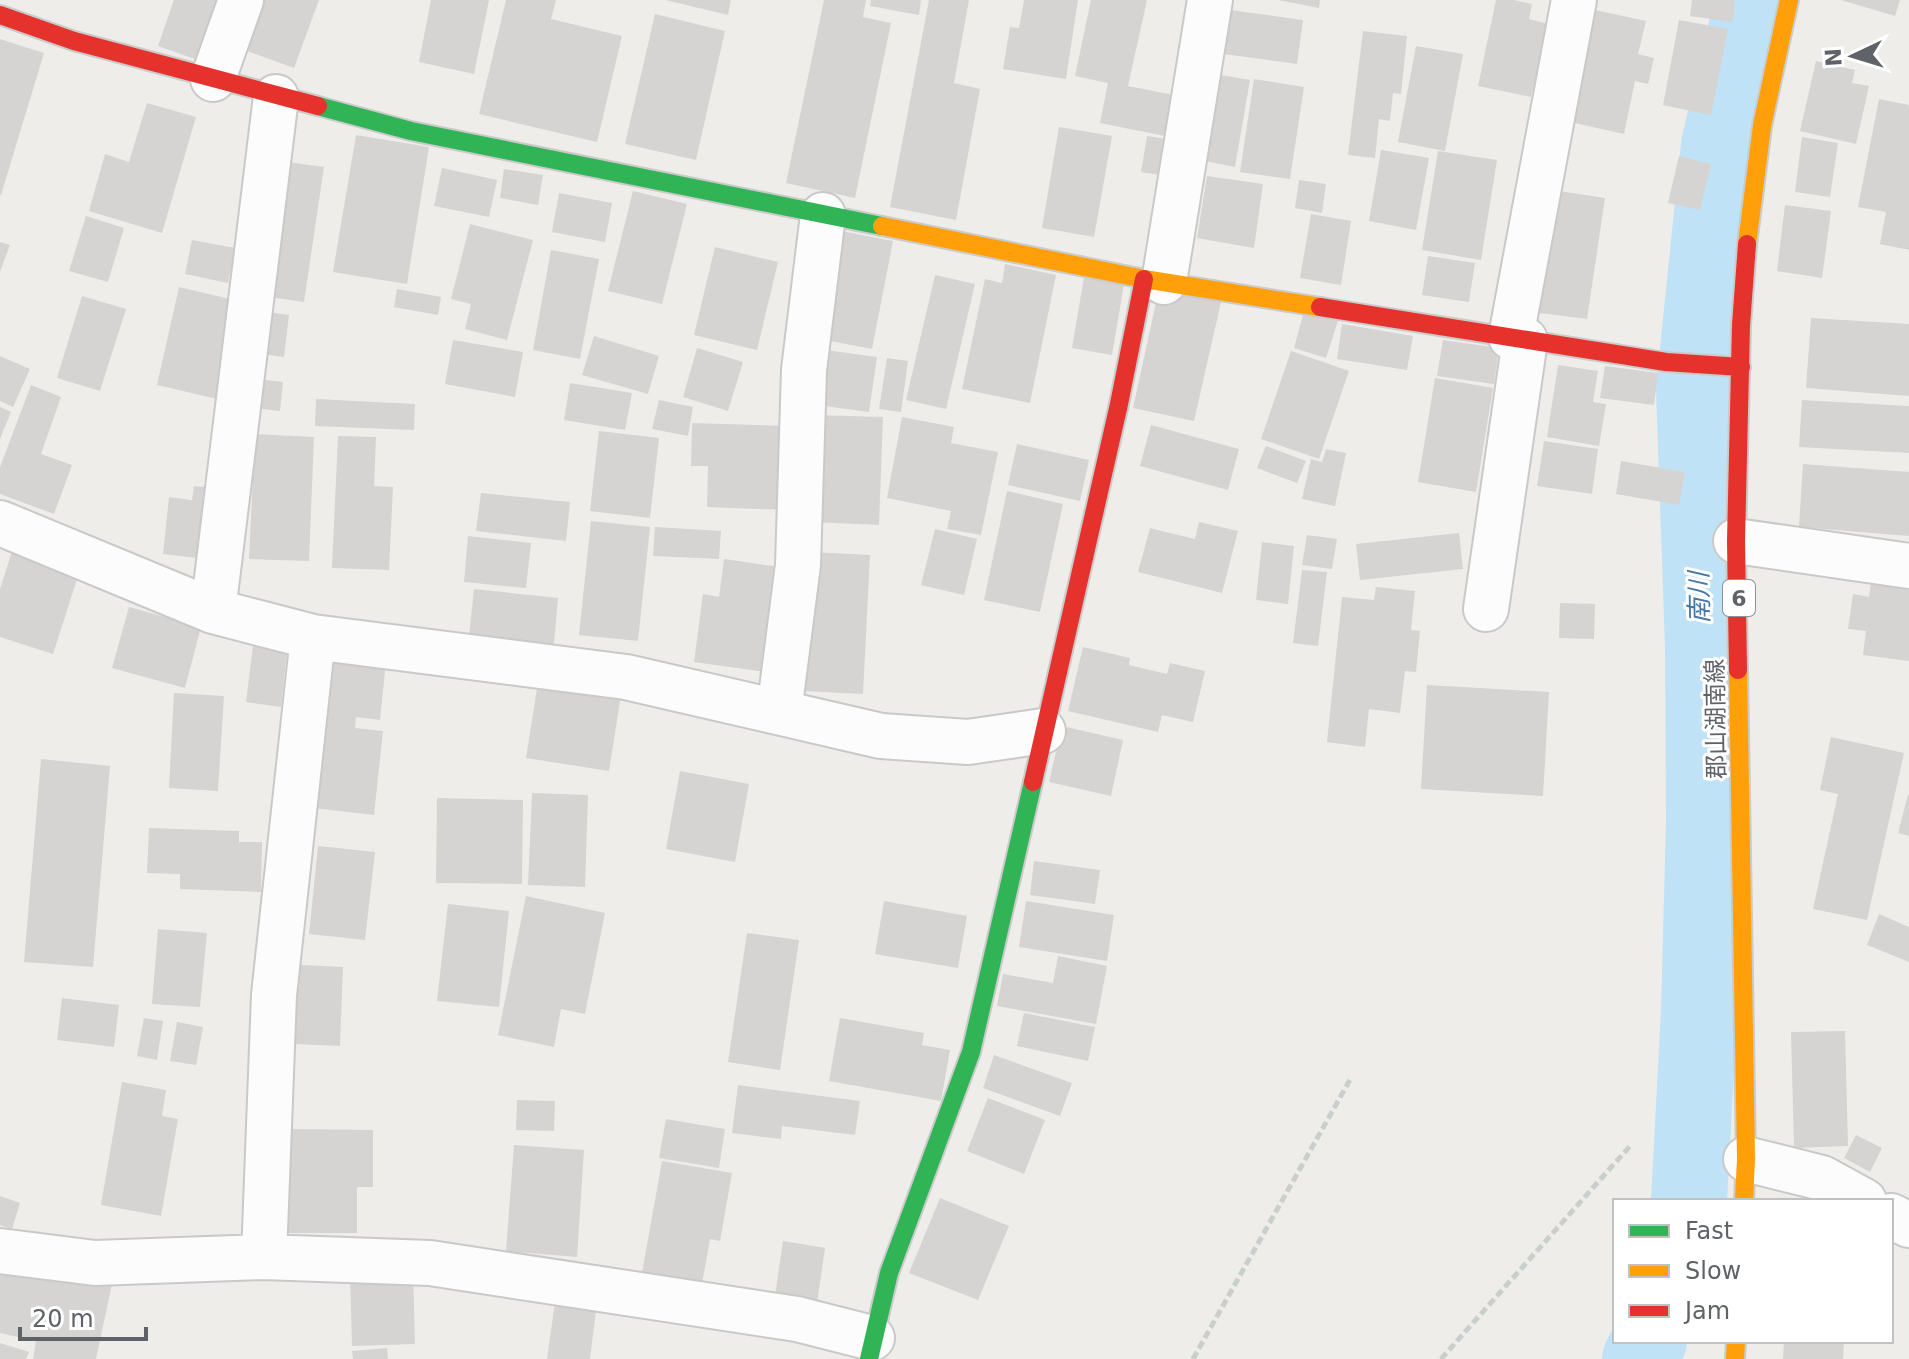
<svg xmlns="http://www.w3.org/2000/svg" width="1909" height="1359" font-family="'DejaVu Sans','Noto Sans JP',sans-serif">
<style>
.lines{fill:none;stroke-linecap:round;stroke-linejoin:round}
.river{stroke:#c0e2f6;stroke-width:76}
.building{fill:#d5d4d3}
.street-casing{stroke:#c9c9c9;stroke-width:48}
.fast-casing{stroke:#cbcbcb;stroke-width:22}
.slow-casing{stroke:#cbcbcb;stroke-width:22}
.jam-casing{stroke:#cbcbcb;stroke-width:22}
.path{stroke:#cacecc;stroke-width:5;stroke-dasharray:8 4;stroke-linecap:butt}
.street{stroke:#fcfcfc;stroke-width:44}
.fast{stroke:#30b455;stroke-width:18}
.slow{stroke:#ff9f0a;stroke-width:18}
.jam{stroke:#e5322d;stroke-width:18}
.labels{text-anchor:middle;stroke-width:6;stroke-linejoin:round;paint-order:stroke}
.shield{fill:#fff;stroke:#8f9295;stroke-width:2}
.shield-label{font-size:22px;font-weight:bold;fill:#5f6367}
.street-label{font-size:24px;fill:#5f6367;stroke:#fff}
.water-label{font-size:26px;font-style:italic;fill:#4679a6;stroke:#fff}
</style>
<rect width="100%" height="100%" fill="#eeedea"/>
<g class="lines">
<path class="river" d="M1689 1201 1699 1011 1704 821 1703 647 1694 389 1719 145 1753 0
M1640 1359 1649 1341"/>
</g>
<path class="building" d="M174 0H225L203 62 158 46Z
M256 0H319L294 68 239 48Z
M431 0H489L474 74 419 62Z
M506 0H556L551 19 622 36 597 142 479 114Z
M665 0H731L728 15Z
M824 0H866L863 17 891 23 855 198 786 183Z
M871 0H921L919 15 870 6Z
M929 0H969L954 83 980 89 956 220 890 207Z
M1024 0H1078L1066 79 1003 69 1010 27 1019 28Z
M1091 0H1147L1128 86 1174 95 1165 136 1100 123 1108 83 1075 76Z
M1278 0H1320L1319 8Z
M1496 0H1514L1532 4 1529 19 1548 24 1531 97 1478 86Z
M1692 0H1735L1733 22 1690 16Z
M1841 0H1900L1895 16Z
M1586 8 1646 21 1638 54 1654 58 1648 84 1635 81 1624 134 1561 120Z
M1223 9 1303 20 1297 64 1217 53Z
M655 14 725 31 696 160 625 144Z
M1679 20 1728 29 1711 115 1663 105Z
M1363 31 1407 36 1401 94 1393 93 1390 121 1379 119 1375 158 1348 155Z
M0 39 44 53 1 195H0Z
M1416 46 1463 54 1445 151 1398 142Z
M1816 61 1855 70 1852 83 1869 86 1856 144 1800 131Z
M1215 74 1250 80 1235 167 1200 160Z
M1254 79 1304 87 1290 179 1240 172Z
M1879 99 1909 105V250L1880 244 1886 212 1858 207Z
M147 103 196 117 162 233 89 211 105 154 129 162Z
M1059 127 1112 136 1094 237 1042 228Z
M356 135 429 147 407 284 333 272Z
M1147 136 1172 140 1166 176 1141 172Z
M1802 137 1838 143 1830 197 1795 192Z
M1381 150 1429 158 1416 230 1369 221Z
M1438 151 1497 160 1481 260 1422 250Z
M1679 156 1711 164 1700 210 1668 203Z
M281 161 324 167 304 302 261 296Z
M442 168 497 180 489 217 434 206Z
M504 169 543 175 538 205 500 198Z
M1207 176 1263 184 1254 248 1197 238Z
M1299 180 1326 184 1322 213 1295 208Z
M633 191 687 204 662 304 608 291Z
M1559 191 1605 198 1587 319 1532 312 1540 251 1551 252Z
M559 193 612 203 605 242 552 232Z
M1785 205 1831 211 1822 278 1777 271Z
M1311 214 1351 221 1341 285 1300 278Z
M86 216 124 228 108 282 69 271Z
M470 224 533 240 507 340 465 329 471 304 451 299Z
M836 230 893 241 872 349 815 338Z
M192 240 235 248 228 283 185 274Z
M0 242 10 245 0 272Z
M715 247 778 262 757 350 694 335Z
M551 250 599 259 580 359 533 350Z
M1428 256 1475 263 1469 302 1422 295Z
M1005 264 1056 275 1030 403 962 389 985 279 1002 283Z
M935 275 975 284 946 409 906 400Z
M1084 277 1124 284 1112 355 1072 348Z
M179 287 238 301 217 399 157 385Z
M397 289 441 297 438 315 394 307Z
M1159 289 1221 302 1194 421 1133 408Z
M82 296 126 309 100 391 57 378Z
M260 311 289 315 284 357 255 353Z
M1304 311 1338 321 1326 358 1294 348Z
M1811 318 1909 324V396L1806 388Z
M1342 324 1413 336 1407 370 1337 359Z
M594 336 659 356 648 394 582 375Z
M453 340 523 352 515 397 445 384Z
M1443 340 1499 348 1494 384 1437 376Z
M697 348 743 362 728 411 683 397Z
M818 349 877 357 869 412 810 404Z
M1291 351 1349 371 1319 459 1261 439Z
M0 356 30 369 13 407 0 401Z
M887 358 908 361 901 412 879 409Z
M1558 365 1598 371 1593 402 1606 404 1599 446 1547 437Z
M1605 366 1658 373 1654 405 1600 398Z
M1435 378 1493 388 1476 492 1418 482Z
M257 379 283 382 280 411 254 408Z
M570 383 632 393 625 430 564 420Z
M31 385 61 397 41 454 72 465 54 514 0 494V467Z
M316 399 415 404 414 430 315 426Z
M659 400 693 407 688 436 652 429Z
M1802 400 1909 406V453L1799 447Z
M0 407 11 412 0 439Z
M815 415 883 417 879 525 811 522Z
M902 417 954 427 951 443 998 452 981 535 947 529 951 511 887 498Z
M692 423 789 426 787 510 707 507 708 466H691Z
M1151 425 1239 449 1228 490 1140 466Z
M599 431 659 438 650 518 590 511Z
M255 434 314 437 309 561 249 559Z
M338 436 376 437 374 486 393 487 389 570 332 568Z
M1544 441 1598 449 1592 494 1537 486Z
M1017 444 1089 460 1080 501 1008 485Z
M1266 446 1306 461 1297 483 1257 468Z
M1326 449 1346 453 1335 506 1302 499 1311 459 1322 462Z
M1621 461 1685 472 1679 505 1616 494Z
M1803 464 1909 472V536L1799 527Z
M194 486 213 488 206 559 163 554 169 497 192 500Z
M1007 491 1063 504 1040 612 984 600Z
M481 493 570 502 566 541 476 531Z
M591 521 650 527 638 641 579 635Z
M1199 522 1238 531 1222 593 1138 572 1150 528 1195 539Z
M655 527 721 531 719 559 653 556Z
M935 529 977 539 964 595 921 585Z
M1459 533 1463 569 1360 580 1356 544Z
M1307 535 1337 539 1332 569 1302 565Z
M468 536 531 543 526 588 464 582Z
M1262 542 1294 546 1288 604 1256 600Z
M13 548 80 570 53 654 0 637V589Z
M810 552 870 555 863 694 803 691Z
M724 559 786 568 772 673 694 662 703 594 719 597Z
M1302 570 1327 572 1318 646 1293 643Z
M1872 575 1909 581V661L1863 655 1866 631 1848 629 1853 594 1869 597Z
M1376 587 1415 591 1411 630 1420 631 1416 672 1405 671 1400 713 1369 709 1365 747 1327 742 1342 597 1374 600Z
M474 589 558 598 554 644 469 636Z
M1560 603 1595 604 1594 639 1559 638Z
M129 607 201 627 185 688 112 668Z
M253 646 287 651 281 707 246 702Z
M1083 647 1130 658 1129 665 1167 674 1170 663 1205 671 1193 722 1162 715 1158 732 1068 711Z
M330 654 386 661 380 720 356 717 355 728 383 731 374 815 313 808Z
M539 676 622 689 609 771 526 758Z
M1427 685 1549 692 1543 796 1421 789Z
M174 693 224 696 218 791 169 788Z
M1062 726 1123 740 1111 796 1049 782Z
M1831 737 1904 753 1867 920 1813 909 1838 794 1820 790Z
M41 759 110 766 93 967 24 962Z
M680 771 749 784 735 862 666 849Z
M532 793 588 795 585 887 528 885Z
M1908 795H1909V836L1898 833Z
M437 798 523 800 522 884 436 883Z
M149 828 239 831V842H262L261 892 180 889V874L147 873Z
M318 846 375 852 365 940 309 934Z
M1034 861 1100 870 1095 904 1030 895Z
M526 896 605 913 585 1014 561 1009 554 1047 498 1035Z
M884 901 967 916 958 968 875 954Z
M1026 901 1114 915 1107 961 1019 947Z
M448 904 509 911 499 1007 437 1001Z
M1879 914 1909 927V962L1867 945Z
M158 929 207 933 200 1007 152 1004Z
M747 933 799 940 780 1070 728 1062Z
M1058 956 1107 966 1096 1024 997 1006 1003 974 1053 983Z
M299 965 343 967 340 1046 295 1044Z
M62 998 119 1005 114 1047 57 1040Z
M1024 1013 1095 1027 1088 1061 1017 1046Z
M144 1018 163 1021 157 1060 137 1056Z
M840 1018 924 1033 922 1045 950 1050 941 1101 829 1081Z
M177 1022 203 1027 196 1065 170 1061Z
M1845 1031 1848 1146 1794 1148 1791 1032Z
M994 1055 1072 1083 1060 1116 983 1088Z
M122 1082 166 1090 162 1116 178 1119 161 1216 101 1205Z
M738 1085 860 1101 855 1135 782 1126 781 1139 732 1133Z
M988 1098 1045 1120 1024 1174 967 1151Z
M517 1100 555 1101 554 1131 516 1130Z
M666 1119 725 1129 719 1168 659 1158Z
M289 1129 373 1130V1187H357V1233H288Z
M1856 1135 1882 1148 1870 1172 1844 1158Z
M514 1145 584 1150 577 1257 506 1251Z
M662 1161 732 1173 720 1241 710 1239 702 1284 642 1273Z
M0 1196 20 1203 12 1229 0 1225Z
M940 1198 1009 1226 978 1300 909 1273Z
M783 1241 825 1248 817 1303 775 1296Z
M0 1261 112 1284 96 1359H33L36 1341 0 1333Z
M413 1271 415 1344 352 1346 350 1272Z
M556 1295 597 1302 590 1359H547Z
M1784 1341H1844L1843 1359H1783Z
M0 1343 29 1352 26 1359H0Z
M387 1348 388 1359H353L352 1351Z"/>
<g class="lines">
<defs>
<path id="street" d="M213 79 241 0
M1164 282 1210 0
M1511 337 1574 0
M0 523 213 611 313 637 626 677 881 736 968 742 1043 731
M1736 541 1909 566
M1486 609 1525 340
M213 611 276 97
M779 712 798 565 804 370 823 215
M1746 1159 1822 1178 1864 1201
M1891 1216 1909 1225
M0 1251 95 1263 264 1257 430 1263 797 1319 872 1338
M264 1257 274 995 313 637"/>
<path id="fast" d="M318 106 411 131 882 226
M869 1359 889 1273 971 1052 1033 782"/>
<path id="slow" d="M882 226 1144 279 1320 307
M1747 244 1762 126 1789 0
M1738 670 1746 1159 1744 1201
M1735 1359 1736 1341"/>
<path id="jam" d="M0 15 74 41 318 106
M1320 307 1666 362 1741 367
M1738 670 1736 541 1741 325 1747 244
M1033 782 1119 404 1144 279"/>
</defs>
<use href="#street" class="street-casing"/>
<use href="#fast" class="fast-casing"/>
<use href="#slow" class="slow-casing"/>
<use href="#jam" class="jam-casing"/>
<path class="path" d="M1193 1359 1351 1078
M1441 1359 1630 1146"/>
<use href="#street" class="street"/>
<use href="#fast" class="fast"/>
<use href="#slow" class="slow"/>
<use href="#jam" class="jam"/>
</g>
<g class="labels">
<rect class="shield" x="1723" y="580" width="32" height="36" rx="6"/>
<g class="shield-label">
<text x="1739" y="606">6</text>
</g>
<g class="street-label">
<text transform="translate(1716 719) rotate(-91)" y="8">郡山湖南線</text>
</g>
<g class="water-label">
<text transform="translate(1699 598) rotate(-91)" y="9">南川</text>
</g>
</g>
<rect x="1613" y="1199" width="280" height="144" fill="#ffffff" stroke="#bfc1c2" stroke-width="2"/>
<rect x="1629" y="1225" width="40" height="12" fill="#30b455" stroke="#bfc1c2" stroke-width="2"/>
<text x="1685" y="1239" font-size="24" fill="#5f6367">Fast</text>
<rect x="1629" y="1265" width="40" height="12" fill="#ff9f0a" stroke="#bfc1c2" stroke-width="2"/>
<text x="1685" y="1279" font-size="24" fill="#5f6367">Slow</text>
<rect x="1629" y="1305" width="40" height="12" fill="#e5322d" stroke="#bfc1c2" stroke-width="2"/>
<text x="1685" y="1319" font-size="24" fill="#5f6367">Jam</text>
<g transform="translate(1853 56) rotate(266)" stroke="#ffffff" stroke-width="6" paint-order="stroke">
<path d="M0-6L14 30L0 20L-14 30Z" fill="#5f6367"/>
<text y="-12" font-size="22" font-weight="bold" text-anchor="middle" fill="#5f6367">N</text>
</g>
<path d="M20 1327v12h126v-12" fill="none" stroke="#5f6367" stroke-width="4"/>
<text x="32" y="1327" font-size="24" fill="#5f6367" stroke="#ffffff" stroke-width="6" paint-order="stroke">20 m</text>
</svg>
